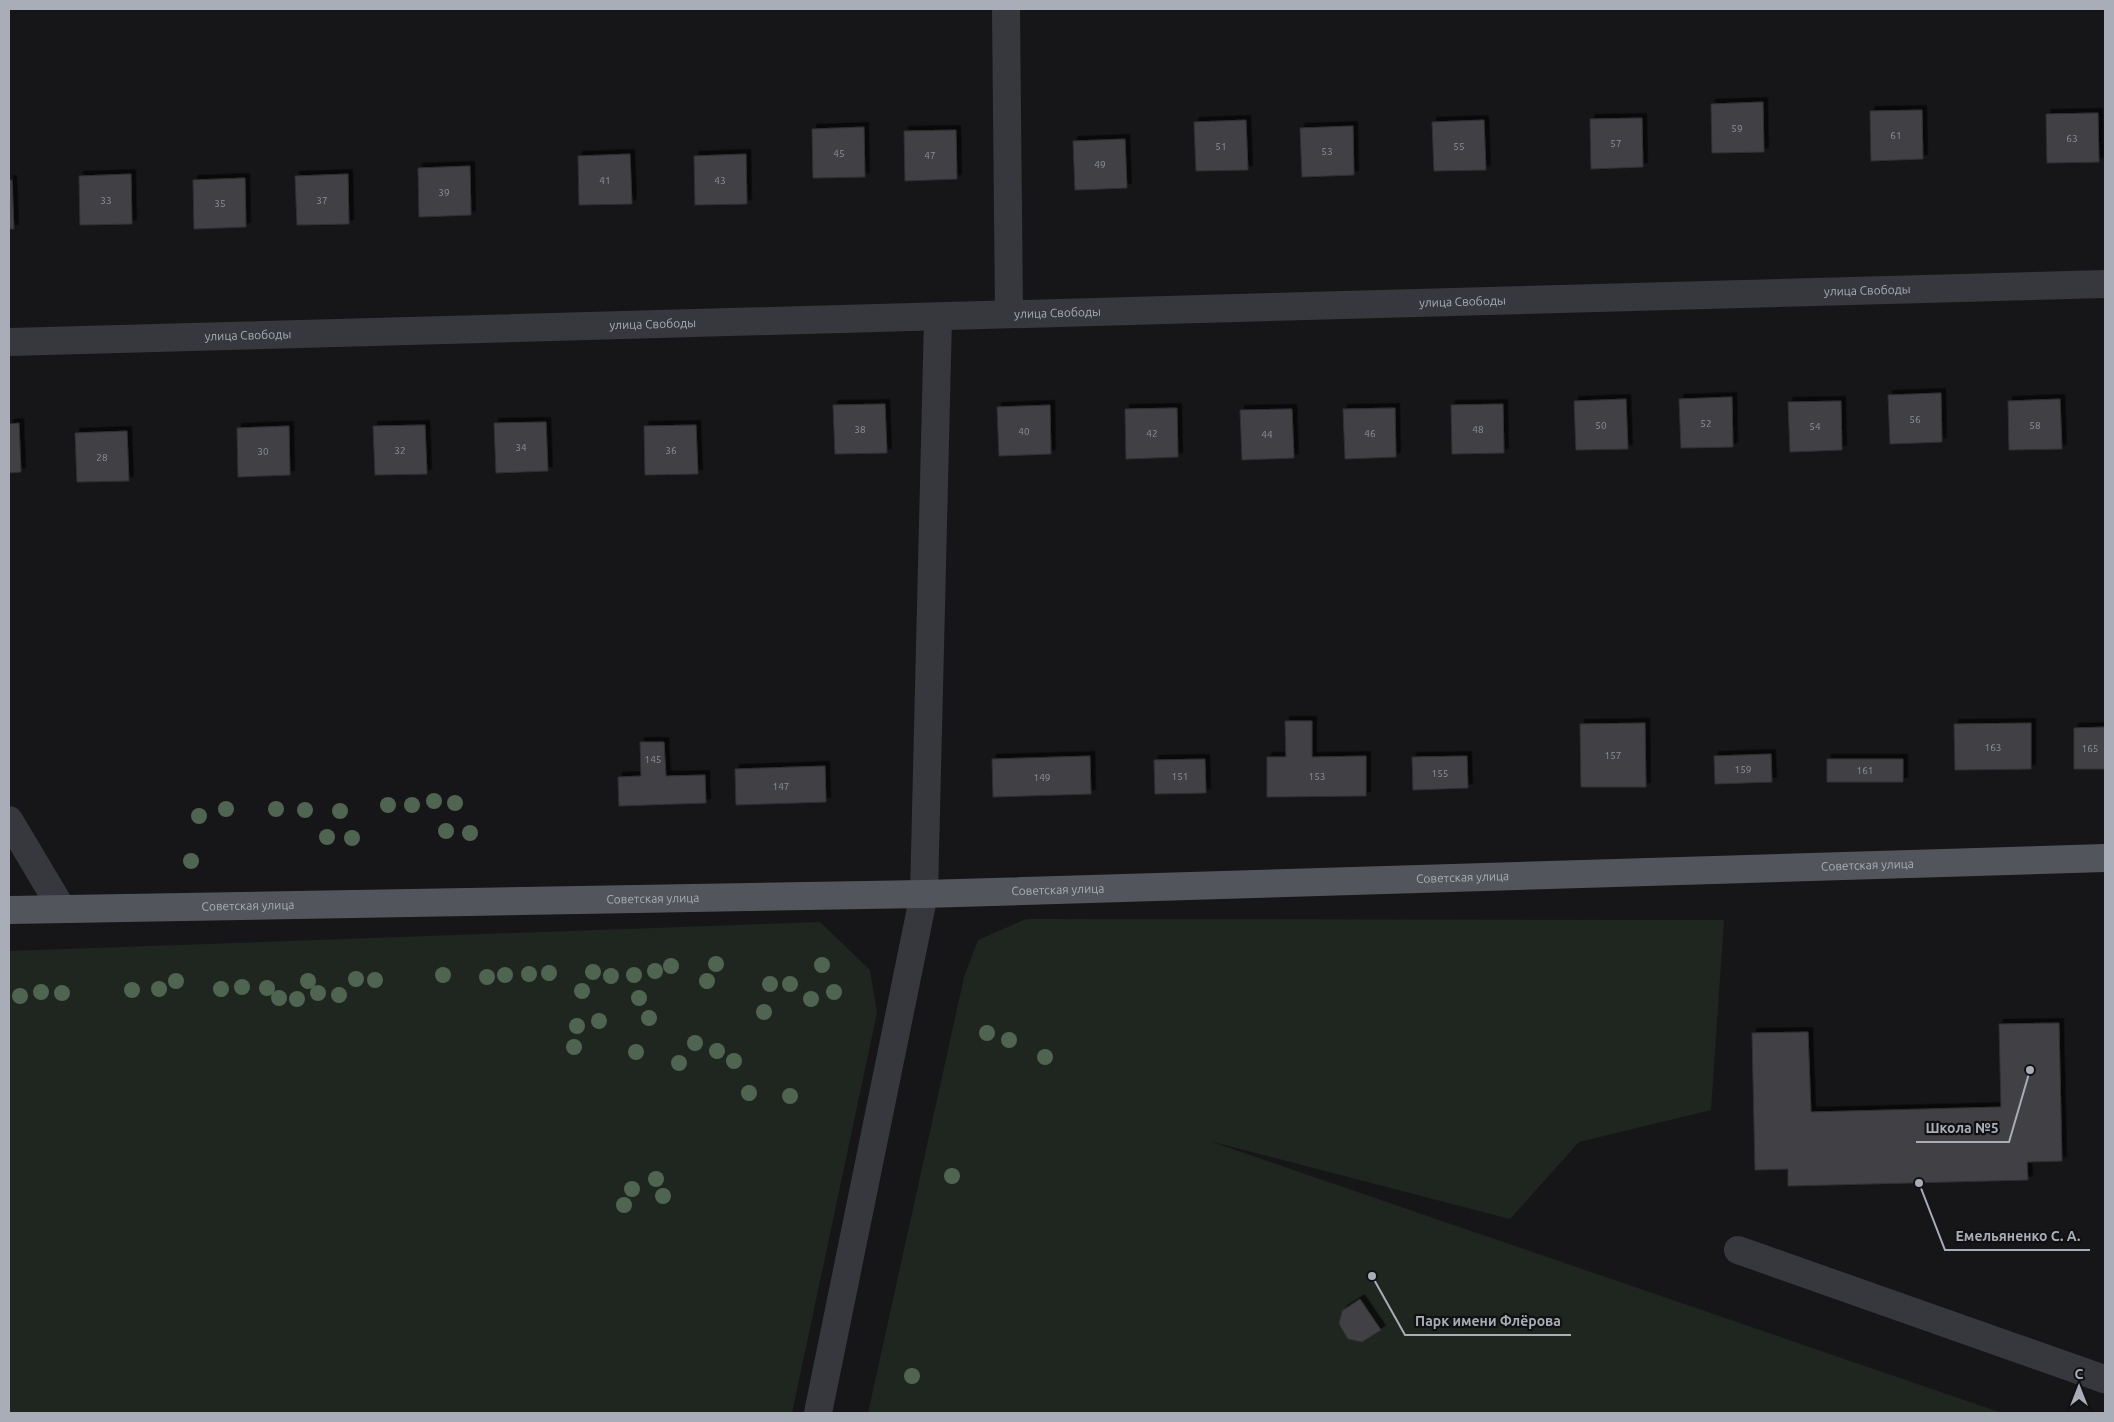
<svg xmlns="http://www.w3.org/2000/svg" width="2114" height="1422" font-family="Ubuntu,sans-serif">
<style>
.green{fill:#1e261f}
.building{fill:#404145;stroke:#303034;filter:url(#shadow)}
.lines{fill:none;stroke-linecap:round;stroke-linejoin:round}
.minor{stroke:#37383d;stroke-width:28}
.major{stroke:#53555c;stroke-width:28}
.tree{fill:#506452}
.labels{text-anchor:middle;stroke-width:4.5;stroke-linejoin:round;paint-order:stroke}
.number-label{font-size:10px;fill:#8e929b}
.street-label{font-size:12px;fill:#a8adb8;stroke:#111113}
.leader{fill:none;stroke:#a8adb8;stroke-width:2}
.callout-dot{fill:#a8adb8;stroke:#111113;stroke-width:2}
.callout-label{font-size:14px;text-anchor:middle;font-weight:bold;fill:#a8adb8;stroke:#111113;stroke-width:4.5;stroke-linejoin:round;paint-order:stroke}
</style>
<defs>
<filter id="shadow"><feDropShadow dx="4.5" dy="-4.5" stdDeviation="0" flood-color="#0009"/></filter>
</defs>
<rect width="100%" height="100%" fill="#161618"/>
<path class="green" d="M1026 919 1724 920 1711 1110 1579 1142 1510 1219 1209 1141 2002 1413H868L964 977 978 940Z
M820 922 870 970 877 1013 792 1413H9V951Z"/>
<path class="building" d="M1763 102 1764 152 1712 153 1711 104Z
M1922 110 1923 159 1871 161 1870 111Z
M2098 113 2099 162 2047 163 2046 114Z
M1642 118 1643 167 1591 169 1590 119Z
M1246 120 1248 170 1196 171 1194 122Z
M1484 120 1486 170 1434 171 1432 122Z
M1353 126 1354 175 1302 177 1300 128Z
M864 127 865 177 813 178 812 129Z
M956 130 957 179 905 181 904 131Z
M1125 139 1127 188 1075 190 1073 141Z
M630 154 632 204 579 205 578 156Z
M746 154 747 204 695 205 694 156Z
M470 166 471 215 419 217 418 168Z
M131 174 132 224 80 225 79 176Z
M348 174 349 224 297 225 295 176Z
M245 178 246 227 194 229 193 180Z
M9 180H12L14 229H9Z
M1941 393 1942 442 1890 444 1888 395Z
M1732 397 1733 447 1681 448 1679 399Z
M1626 399 1628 449 1576 450 1574 401Z
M2060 399 2062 449 2009 450 2008 401Z
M1841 401 1842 450 1790 452 1788 402Z
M885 404 887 453 835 454 833 405Z
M1503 404 1504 453 1452 454 1451 405Z
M1050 405 1051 454 999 456 997 407Z
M1177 408 1178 457 1126 459 1125 409Z
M1395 408 1396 457 1345 459 1343 409Z
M1292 409 1294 458 1242 460 1240 410Z
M546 422 548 471 496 473 494 423Z
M19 423 21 472 9 473V424Z
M425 425 427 474 375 475 373 426Z
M696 425 698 474 645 475 644 426Z
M289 426 290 475 238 477 237 428Z
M127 431 129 481 77 482 75 433Z
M1285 721H1312V757L1366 756V796L1267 797V757H1286Z
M1645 723 1646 787H1581L1580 724Z
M2031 723V769L1955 770 1954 724Z
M2105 727V769H2074V728Z
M640 742H664L666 776 705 775 706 803 619 806 618 777 641 776Z
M1771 754 1772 782 1715 784 1714 756Z
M1090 756 1091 794 993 797 992 759Z
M1467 756 1468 788 1413 790 1412 757Z
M1205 759 1206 793 1155 794 1154 760Z
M1827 759H1903V782H1827Z
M825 766 826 802 736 805 735 769Z
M2059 1023 2062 1161 2027 1162 2028 1180 1788 1186V1169L1755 1170 1752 1033 1808 1032 1811 1112 2001 1107 1999 1024Z
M1360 1299 1381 1330 1362 1342 1348 1339 1339 1324 1342 1311Z"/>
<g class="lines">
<g class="minor">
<path d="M1006 9 1009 313"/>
<path id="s1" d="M9 342 2105 284"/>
<path d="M9 820 62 909"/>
<path d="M1738 1250 2104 1379"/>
<path d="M818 1413 924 894 938 318"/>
</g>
<path class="major" id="s2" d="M9 910 924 894 2105 858"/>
</g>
<g class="tree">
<circle cx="434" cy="801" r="8"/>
<circle cx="455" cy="803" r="8"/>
<circle cx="388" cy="805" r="8"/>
<circle cx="412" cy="805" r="8"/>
<circle cx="226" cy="809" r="8"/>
<circle cx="276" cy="809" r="8"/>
<circle cx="305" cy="810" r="8"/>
<circle cx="340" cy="811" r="8"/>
<circle cx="199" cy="816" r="8"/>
<circle cx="446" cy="831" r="8"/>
<circle cx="470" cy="833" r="8"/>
<circle cx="327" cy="837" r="8"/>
<circle cx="352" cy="838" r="8"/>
<circle cx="191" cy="861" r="8"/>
<circle cx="716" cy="964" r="8"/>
<circle cx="822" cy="965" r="8"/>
<circle cx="671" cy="966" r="8"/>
<circle cx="655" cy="971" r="8"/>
<circle cx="593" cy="972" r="8"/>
<circle cx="549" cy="973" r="8"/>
<circle cx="529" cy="974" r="8"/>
<circle cx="443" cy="975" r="8"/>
<circle cx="505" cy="975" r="8"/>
<circle cx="634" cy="975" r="8"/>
<circle cx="611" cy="976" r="8"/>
<circle cx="487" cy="977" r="8"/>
<circle cx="356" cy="979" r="8"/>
<circle cx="375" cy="980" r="8"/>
<circle cx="176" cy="981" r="8"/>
<circle cx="308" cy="981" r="8"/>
<circle cx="707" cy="981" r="8"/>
<circle cx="770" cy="984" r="8"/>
<circle cx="790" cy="984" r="8"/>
<circle cx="242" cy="987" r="8"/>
<circle cx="267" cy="988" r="8"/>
<circle cx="159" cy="989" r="8"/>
<circle cx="221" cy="989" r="8"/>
<circle cx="132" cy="990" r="8"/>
<circle cx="582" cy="991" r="8"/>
<circle cx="41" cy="992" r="8"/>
<circle cx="834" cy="992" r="8"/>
<circle cx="62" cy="993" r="8"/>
<circle cx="318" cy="993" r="8"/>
<circle cx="339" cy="995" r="8"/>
<circle cx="20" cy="996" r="8"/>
<circle cx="279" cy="998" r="8"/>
<circle cx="639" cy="998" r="8"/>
<circle cx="297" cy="999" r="8"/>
<circle cx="811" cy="999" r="8"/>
<circle cx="764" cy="1012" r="8"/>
<circle cx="649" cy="1018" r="8"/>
<circle cx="599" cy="1021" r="8"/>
<circle cx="577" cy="1026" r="8"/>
<circle cx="987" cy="1033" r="8"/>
<circle cx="1009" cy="1040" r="8"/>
<circle cx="695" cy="1043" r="8"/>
<circle cx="574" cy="1047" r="8"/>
<circle cx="717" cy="1051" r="8"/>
<circle cx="636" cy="1052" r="8"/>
<circle cx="1045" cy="1057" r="8"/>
<circle cx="734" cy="1061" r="8"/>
<circle cx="679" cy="1063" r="8"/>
<circle cx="749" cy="1093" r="8"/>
<circle cx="790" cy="1096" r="8"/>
<circle cx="952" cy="1176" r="8"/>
<circle cx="656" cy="1179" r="8"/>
<circle cx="632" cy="1189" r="8"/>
<circle cx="663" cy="1196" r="8"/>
<circle cx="624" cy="1205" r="8"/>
<circle cx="912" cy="1376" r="8"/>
</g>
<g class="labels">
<g class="number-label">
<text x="1737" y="132">59</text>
<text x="1896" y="139">61</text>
<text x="2072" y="142">63</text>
<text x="1616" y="147">57</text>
<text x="1221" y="150">51</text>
<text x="1459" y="150">55</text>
<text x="1327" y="155">53</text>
<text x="839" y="157">45</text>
<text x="930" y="159">47</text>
<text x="1100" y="168">49</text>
<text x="605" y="184">41</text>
<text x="720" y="184">43</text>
<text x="444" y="196">39</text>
<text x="106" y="204">33</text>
<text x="322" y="204">37</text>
<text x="220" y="207">35</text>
<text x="1915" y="423">56</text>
<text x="1706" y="427">52</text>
<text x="1601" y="429">50</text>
<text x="2035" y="429">58</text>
<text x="1815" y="430">54</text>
<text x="860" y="433">38</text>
<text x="1478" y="433">48</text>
<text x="1024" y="435">40</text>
<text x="1152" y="437">42</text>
<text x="1370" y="437">46</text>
<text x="1267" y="438">44</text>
<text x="521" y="451">34</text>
<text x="400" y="454">32</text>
<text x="671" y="454">36</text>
<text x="263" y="455">30</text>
<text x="102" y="461">28</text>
<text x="1993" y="751">163</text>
<text x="2090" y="752">165</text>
<text x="1613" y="759">157</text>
<text x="653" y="763">145</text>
<text x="1743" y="773">159</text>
<text x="1865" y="774">161</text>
<text x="1440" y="777">155</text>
<text x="1180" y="780">151</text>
<text x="1317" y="780">153</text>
<text x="1042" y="781">149</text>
<text x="781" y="790">147</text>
</g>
<g class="street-label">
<text dy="4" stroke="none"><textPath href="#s1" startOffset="1859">улица Свободы</textPath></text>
<text dy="4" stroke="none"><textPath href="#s1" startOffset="1454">улица Свободы</textPath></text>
<text dy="4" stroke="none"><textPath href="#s1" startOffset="1049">улица Свободы</textPath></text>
<text dy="4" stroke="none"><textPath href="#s1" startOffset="644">улица Свободы</textPath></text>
<text dy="4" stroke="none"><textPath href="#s1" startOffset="239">улица Свободы</textPath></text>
<text dy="4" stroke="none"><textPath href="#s2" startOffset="1859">Советская улица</textPath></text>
<text dy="4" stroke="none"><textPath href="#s2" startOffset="1454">Советская улица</textPath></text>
<text dy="4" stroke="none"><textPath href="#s2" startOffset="1049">Советская улица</textPath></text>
<text dy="4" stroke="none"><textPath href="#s2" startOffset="644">Советская улица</textPath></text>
<text dy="4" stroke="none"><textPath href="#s2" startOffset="239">Советская улица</textPath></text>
</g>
</g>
<path class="leader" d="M2030 1070L2009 1142H1916M1919 1183L1945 1250H2090M1372 1276L1405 1335H1571"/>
<g class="callout-dot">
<circle cx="2030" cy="1070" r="5"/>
<circle cx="1919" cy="1183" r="5"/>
<circle cx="1372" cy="1276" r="5"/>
</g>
<g class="callout-label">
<text x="1962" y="1133">Школа №5</text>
<text x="2018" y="1241">Емельяненко С. А.</text>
<text x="1488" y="1326">Парк имени Флёрова</text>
</g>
<rect width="2114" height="1422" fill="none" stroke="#a8adb8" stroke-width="20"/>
<g transform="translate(2079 1387)" stroke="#111113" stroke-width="4" paint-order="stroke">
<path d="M0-4L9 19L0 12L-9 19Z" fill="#a8adb8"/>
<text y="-8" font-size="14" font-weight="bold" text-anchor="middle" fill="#a8adb8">С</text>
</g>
</svg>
